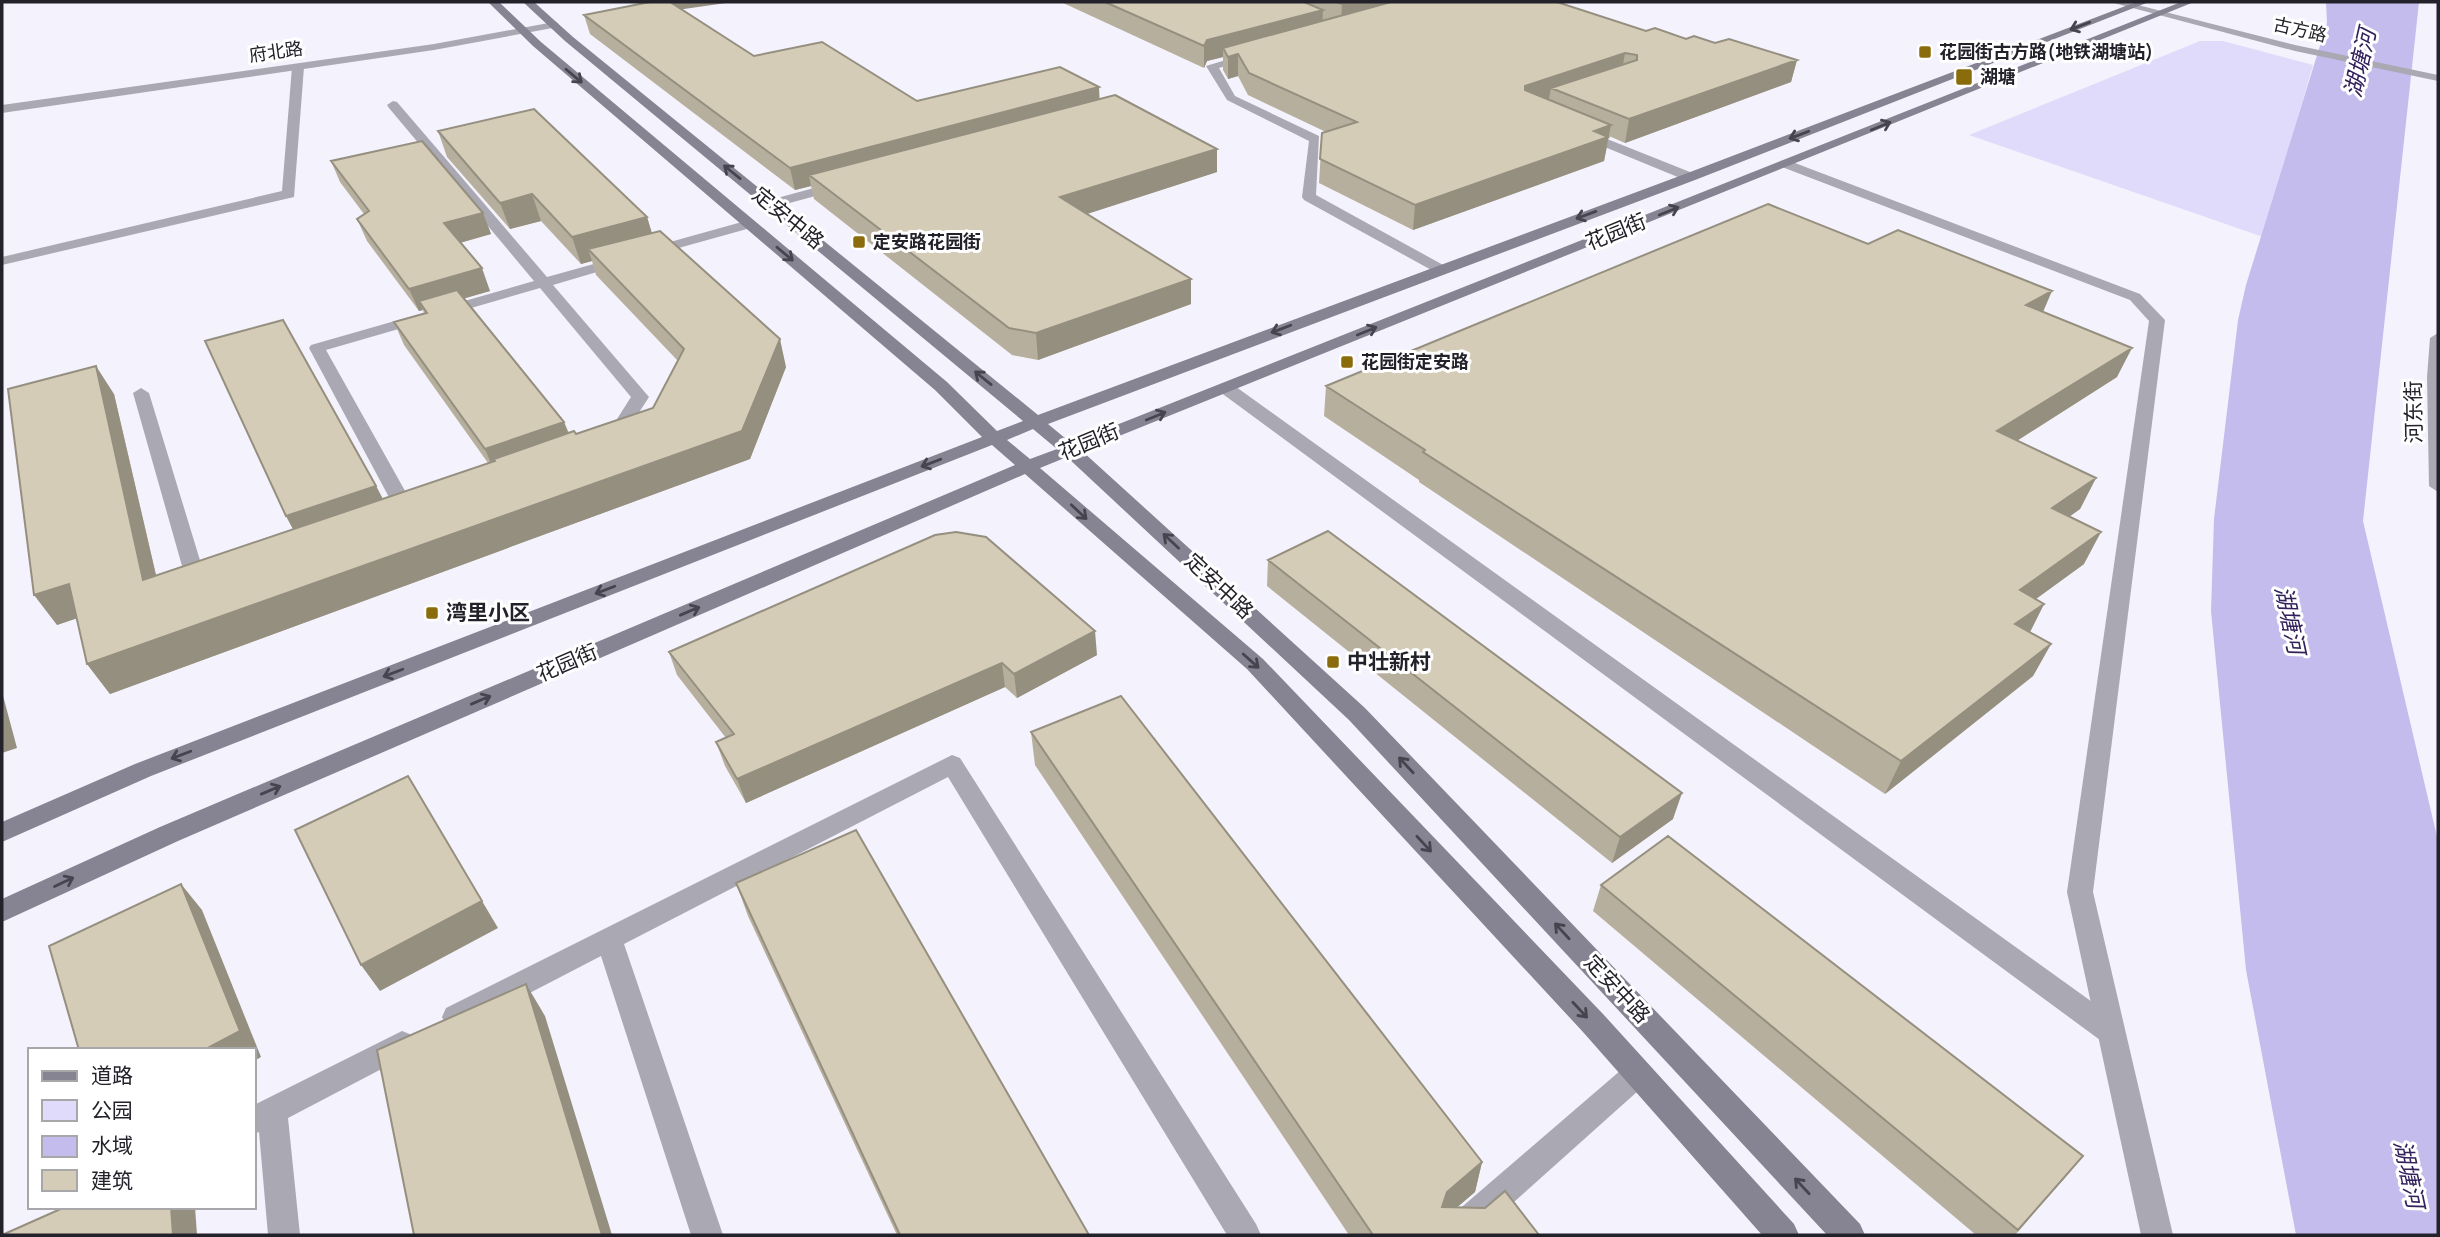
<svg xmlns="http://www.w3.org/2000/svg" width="2440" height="1237" font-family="Manrope,'Noto Sans SC',sans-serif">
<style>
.green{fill:#e1dbfb}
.water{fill:#c5bcee}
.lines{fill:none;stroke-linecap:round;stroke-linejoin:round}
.service{fill:#aaa8b2;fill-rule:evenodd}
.minor{fill:#aaa8b2;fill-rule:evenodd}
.tertiary{fill:#aaa8b2;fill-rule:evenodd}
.secondary{fill:#868492;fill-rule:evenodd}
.wall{fill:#b7af9d}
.shaded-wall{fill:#958f80}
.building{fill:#d5ccb7;stroke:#958f80;stroke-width:2}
.oneway{stroke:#46444e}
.poi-dot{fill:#8a6c0c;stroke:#fff;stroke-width:2.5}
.labels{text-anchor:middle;stroke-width:6;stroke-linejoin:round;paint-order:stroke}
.far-street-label{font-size:18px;fill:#23222a;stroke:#fff}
.far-poi-label{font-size:18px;font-weight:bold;fill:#23222a;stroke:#fff;text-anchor:start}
.street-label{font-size:21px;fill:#23222a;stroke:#fff}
.poi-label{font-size:21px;font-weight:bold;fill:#23222a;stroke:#fff;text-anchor:start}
.water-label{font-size:23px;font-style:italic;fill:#32215b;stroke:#fff}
</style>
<rect width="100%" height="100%" fill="#f4f2fc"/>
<path class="green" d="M2200 41H2223L2313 65 2263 237 1969 135Z"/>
<path class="water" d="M2326 2H2419L2363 521 2438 841V1235H2296L2246 970 2211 611 2214 519 2238 320 2246 285 2327 23Z"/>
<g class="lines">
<path class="service" d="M1249 53 1253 54V58L1219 68 1235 96 1319 136 1316 195 1445 266 1447 269 1445 272H1435L1304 200 1302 197 1309 141 1227 100 1206 66Z
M298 64 304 67 294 197 2 265V257L282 191 292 67Z
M393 101 397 102 547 277 619 257 624 258 626 261 624 264 553 285 649 397 620 442H608L605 438 631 397 540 288 326 350 418 514 408 520 398 514 309 348 311 345 534 281 389 108 387 105Z
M1582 129 1695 174 1697 177 1690 181 1685 180 1578 136V130Z
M840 181 845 182V188L771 208 764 204 766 201Z
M749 220 754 221V227L650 256 643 252 645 249Z
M1226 383 1232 384 2120 1022 2124 1031 2120 1040 2110 1044 2100 1040 1220 392 1218 388 1220 384Z
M141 388 149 393 206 580 212 585 205 592H191L188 587 133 393Z
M952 755 960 758 1256 1224 1261 1235H1227L948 777 624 944 723 1235H691L601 956 466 1026 456 1029 446 1026 442 1017 446 1008Z
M402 1031 412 1035 416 1044 412 1053 288 1118 300 1235H268L259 1132 254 1134V1105Z
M1638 1060 1648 1064 1653 1073 1648 1082 1477 1235H1437L1442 1224 1628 1064Z"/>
<path class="minor" d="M1787 160 2140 294 2165 320 2093 892 2173 1235H2141L2067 892 2149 321 2130 300 1782 167 1781 164Z
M2438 333V492L2429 486 2427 377 2430 338Z"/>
<path class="tertiary" d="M2110 2H2126L2295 45 2438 75V81L2295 51Z
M554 22 558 23V27L434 50 2 113V105L434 44Z"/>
<path class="secondary" d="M488 2H499L541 42 947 382 997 431 1023 421 565 41 523 2H534L573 37 1038 415 1685 174 2136 2H2149L1695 180 1048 424 1071 443 2181 2H2194L1082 451 1365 708 1860 1224 1865 1235H1827L1349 720 1067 457 1040 468 1263 659 1603 1014 1794 1224 1799 1235H1762L1583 1032 1247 669 1025 474 178 841 2 922V899L160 827 1015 465 992 445 151 776 2 842V822L135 764 982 437 935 390 533 46ZM1033 429 1057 449 1030 459 1007 440Z"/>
</g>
<path class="wall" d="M1061 2H1557L1646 31 1715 43 1797 60 1791 82 1625 143 1609 136 1604 161 1413 230 1319 183 1322 133 1326 132 1248 95 1238 76 1228 79 1223 70V57L1207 61 1204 68Z
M682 9 754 56 917 101 1099 100 1217 149V172L1087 214 1191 304 1038 360 1012 355 814 199 811 186 795 190 590 34 584 15Z
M438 131 647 217 652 233 786 367 750 459 110 694 87 664 76 618 57 625 114 394 156 575 293 529 286 516 376 486 383 499 488 463 404 345 394 322 424 314 423 310 419 311 367 241 357 219 364 214 340 182 331 161 483 213 491 234 460 243 490 291 464 298 564 422 569 433 576 434 653 408 678 361 596 275 592 261 581 264 541 221 510 229 447 157Z
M1868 244 2043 312 2117 377 2017 441 2096 478 2080 509 2069 517 2084 564 2036 599 2044 604 2030 632 2051 644 2033 676 1885 794 1419 482V480L1324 416 1326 386Z
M1268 560 1673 819 1612 863 1267 586Z
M669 652 1097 655 1017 698 1005 687 746 803 725 766 716 742 726 738 677 675Z
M1031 732 1482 1162 1475 1192 1457 1207 1539 1235H1349L1035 765Z
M736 883 1089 1235H897L748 916Z
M1601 885 2083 1156 2015 1235H1976L1593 911Z"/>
<path class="shaded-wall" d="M667 2H733L670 11Z
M1352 2H1427L1341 25 1342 4Z
M1323 10 1322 30 1223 48V57L1207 61 1204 68V46L1207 40Z
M1625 53 1621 76 1551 88 1549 99 1522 109 1525 86Z
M1238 54V76L1228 79V57Z
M1797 60 1791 82 1625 143 1629 119Z
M1099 87 1100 109 809 175 811 186 795 190 790 168Z
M1611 125 1604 161 1413 230 1415 205Z
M1217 149V172L1062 222 1060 197Z
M532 194 541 221 510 229 500 203Z
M483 213 491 234 452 245 444 223Z
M647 217 655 244 588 249 592 261 581 264 572 237Z
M482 268 490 291 425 310 419 301 423 310 419 311 409 289Z
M1191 279V304L1038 360 1036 333Z
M2052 291 2040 319 2026 305Z
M780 339 786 367 750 459 110 694 87 664 742 431Z
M2132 348 2117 377 1983 462 1997 431Z
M96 366 114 394 164 610 143 580Z
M564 422 573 446 495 473 485 449Z
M2096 478 2080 509 2036 540 2052 508Z
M376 486 389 511 300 542 286 516Z
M2101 532 2084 564 2004 622 2020 590Z
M69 584 90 614 57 625 34 595Z
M2044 604 2028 636 2015 624Z
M1095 631 1097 655 1017 698 1014 674Z
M2051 644 2033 676 1885 794 1901 761Z
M1002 663 1005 687 746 803 737 779Z
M2 692 17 748 2 753Z
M1682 793 1673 819 1612 863 1620 837Z
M181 884 202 910 261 1057 254 1061V1050H204Z
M482 901 498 928 380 991 361 965Z
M526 984 545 1016 612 1235H602Z
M2083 1156 2063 1180 2014 1235Z
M1482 1162 1475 1192 1440 1222 1442 1207 1447 1192Z
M171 1207H195L197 1235H173Z"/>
<path class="building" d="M650 2H670L754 56 822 42 917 101 1060 67 1099 87 790 168 584 15Z
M1105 2H1304L1323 10 1207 40 1204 46Z
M1335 2H1352L1342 4Z
M1391 2H1557L1646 31 1655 28 1686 39 1694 36 1715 43 1729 39 1797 60 1629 119 1551 88 1637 60V55L1625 53 1525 86V90L1611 125 1594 131 1608 137 1415 205 1320 159 1322 133 1357 122 1249 73 1238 54 1228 57 1223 48Z
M1115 95 1217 149 1060 197 1191 279 1036 333 1009 328 809 175Z
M534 109 647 217 572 237 532 194 500 203 438 131Z
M422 141 483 213 444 223 482 268 409 289 357 219 369 211 331 161Z
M1768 204 1868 244 1898 230 2052 291 2026 305 2132 348 1997 431 2096 478 2052 508 2101 532 2020 590 2044 604 2015 624 2051 644 1901 761 1423 452 1425 450 1326 386Z
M660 231 780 339 742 431 87 664 69 584 34 595 8 389 96 366 143 580 495 461 494 459 574 431 576 434 653 408 684 349 588 249Z
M457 290 564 422 485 449 394 322 427 313 419 301Z
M283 320 376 486 286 516 205 341Z
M1328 531 1682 793 1620 837 1268 560Z
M956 532 986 537 1095 631 1014 674 1002 663 737 779 716 742 734 734 669 652 935 535Z
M1121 696 1482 1162 1447 1192 1442 1207 1485 1208 1505 1191 1539 1235H1373L1031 732Z
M408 776 482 901 361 965 295 830Z
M856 830 1089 1235H900L736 883Z
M1668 836 2083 1156 2018 1230 1601 885Z
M181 884 240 1031 204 1050H79L49 946Z
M526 984 602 1235H414L377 1050Z
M65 1207H171L173 1235H2Z"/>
<defs><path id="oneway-shaft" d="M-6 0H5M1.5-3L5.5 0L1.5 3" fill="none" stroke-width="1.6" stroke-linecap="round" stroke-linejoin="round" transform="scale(1.75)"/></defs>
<g class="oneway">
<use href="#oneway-shaft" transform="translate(2080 26) rotate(159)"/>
<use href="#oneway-shaft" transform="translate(574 76) rotate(40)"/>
<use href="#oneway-shaft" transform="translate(1881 126) rotate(-22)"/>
<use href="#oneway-shaft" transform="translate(1799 135) rotate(159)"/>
<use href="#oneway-shaft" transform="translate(732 172) rotate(-141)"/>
<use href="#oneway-shaft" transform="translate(1669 211) rotate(-22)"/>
<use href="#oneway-shaft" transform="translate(1586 215) rotate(160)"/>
<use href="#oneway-shaft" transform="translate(785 254) rotate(40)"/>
<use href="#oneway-shaft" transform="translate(1281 329) rotate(159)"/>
<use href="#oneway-shaft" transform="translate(1367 331) rotate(-22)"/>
<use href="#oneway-shaft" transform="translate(983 378) rotate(-141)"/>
<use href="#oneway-shaft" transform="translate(1156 416) rotate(-22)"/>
<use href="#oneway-shaft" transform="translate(931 463) rotate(159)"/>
<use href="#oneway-shaft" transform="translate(1079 512) rotate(43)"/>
<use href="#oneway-shaft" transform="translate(1171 541) rotate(-137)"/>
<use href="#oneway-shaft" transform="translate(605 590) rotate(159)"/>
<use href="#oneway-shaft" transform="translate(690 611) rotate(-23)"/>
<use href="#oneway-shaft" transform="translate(1251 661) rotate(42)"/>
<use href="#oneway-shaft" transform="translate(393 673) rotate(159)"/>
<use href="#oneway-shaft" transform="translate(481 700) rotate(-23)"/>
<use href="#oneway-shaft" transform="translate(181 755) rotate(159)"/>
<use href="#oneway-shaft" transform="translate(1406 765) rotate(-133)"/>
<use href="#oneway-shaft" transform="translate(271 790) rotate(-23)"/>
<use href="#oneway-shaft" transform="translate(1424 844) rotate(47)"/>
<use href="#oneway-shaft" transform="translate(64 882) rotate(-25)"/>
<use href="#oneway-shaft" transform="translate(1562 931) rotate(-133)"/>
<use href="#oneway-shaft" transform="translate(1580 1010) rotate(47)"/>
<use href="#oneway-shaft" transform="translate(1802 1186) rotate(-133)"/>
</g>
<g class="poi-dot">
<rect x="1918" y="45" width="14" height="14" rx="3.5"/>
<rect x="1955" y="68" width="18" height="18" rx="3.5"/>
<rect x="852" y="235" width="14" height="14" rx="3.5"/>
<rect x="1340" y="355" width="14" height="14" rx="3.5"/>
<rect x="425" y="606" width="14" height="14" rx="3.5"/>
<rect x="1326" y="655" width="14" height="14" rx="3.5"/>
</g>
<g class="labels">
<g class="far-street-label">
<text transform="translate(2300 30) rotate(13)" y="6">古方路</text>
<text transform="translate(276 52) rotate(-8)" y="6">府北路</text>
</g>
<g class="far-poi-label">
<text x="1939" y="58">花园街古方路(地铁湖塘站)</text>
<text x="1980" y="83">湖塘</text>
<text x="873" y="248">定安路花园街</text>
<text x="1361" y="368">花园街定安路</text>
</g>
<g class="street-label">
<text transform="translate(788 218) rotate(39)" y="7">定安中路</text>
<text transform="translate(1616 232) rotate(-22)" y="7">花园街</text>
<text transform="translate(2414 412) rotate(-91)" y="7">河东街</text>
<text transform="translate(1089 442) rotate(-22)" y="7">花园街</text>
<text transform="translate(1219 586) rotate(43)" y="7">定安中路</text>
<text transform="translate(567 663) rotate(-23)" y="7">花园街</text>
<text transform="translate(1617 989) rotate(47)" y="7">定安中路</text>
</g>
<g class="poi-label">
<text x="446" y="620">湾里小区</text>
<text x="1347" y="669">中壮新村</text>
</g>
<g class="water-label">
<text transform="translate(2360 63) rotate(-77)" y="8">湖塘河</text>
<text transform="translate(2290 620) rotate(78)" y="8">湖塘河</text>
<text transform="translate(2409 1174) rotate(78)" y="8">湖塘河</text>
</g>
</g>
<rect width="2440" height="1237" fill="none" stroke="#23222a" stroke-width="7"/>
<rect x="28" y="1048" width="228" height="161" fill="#ffffff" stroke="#a7a7aa" stroke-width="2"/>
<rect x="42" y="1071" width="35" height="10" fill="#868492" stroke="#a7a7aa" stroke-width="2"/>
<text x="91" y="1083" font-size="21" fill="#23222a">道路</text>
<rect x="42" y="1100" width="35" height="21" fill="#e1dbfb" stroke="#a7a7aa" stroke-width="2"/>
<text x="91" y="1118" font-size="21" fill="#23222a">公园</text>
<rect x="42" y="1136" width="35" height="21" fill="#c5bcee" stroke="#a7a7aa" stroke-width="2"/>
<text x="91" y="1153" font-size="21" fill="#23222a">水域</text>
<rect x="42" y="1170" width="35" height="21" fill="#d5ccb7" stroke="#a7a7aa" stroke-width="2"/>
<text x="91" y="1188" font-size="21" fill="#23222a">建筑</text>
</svg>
